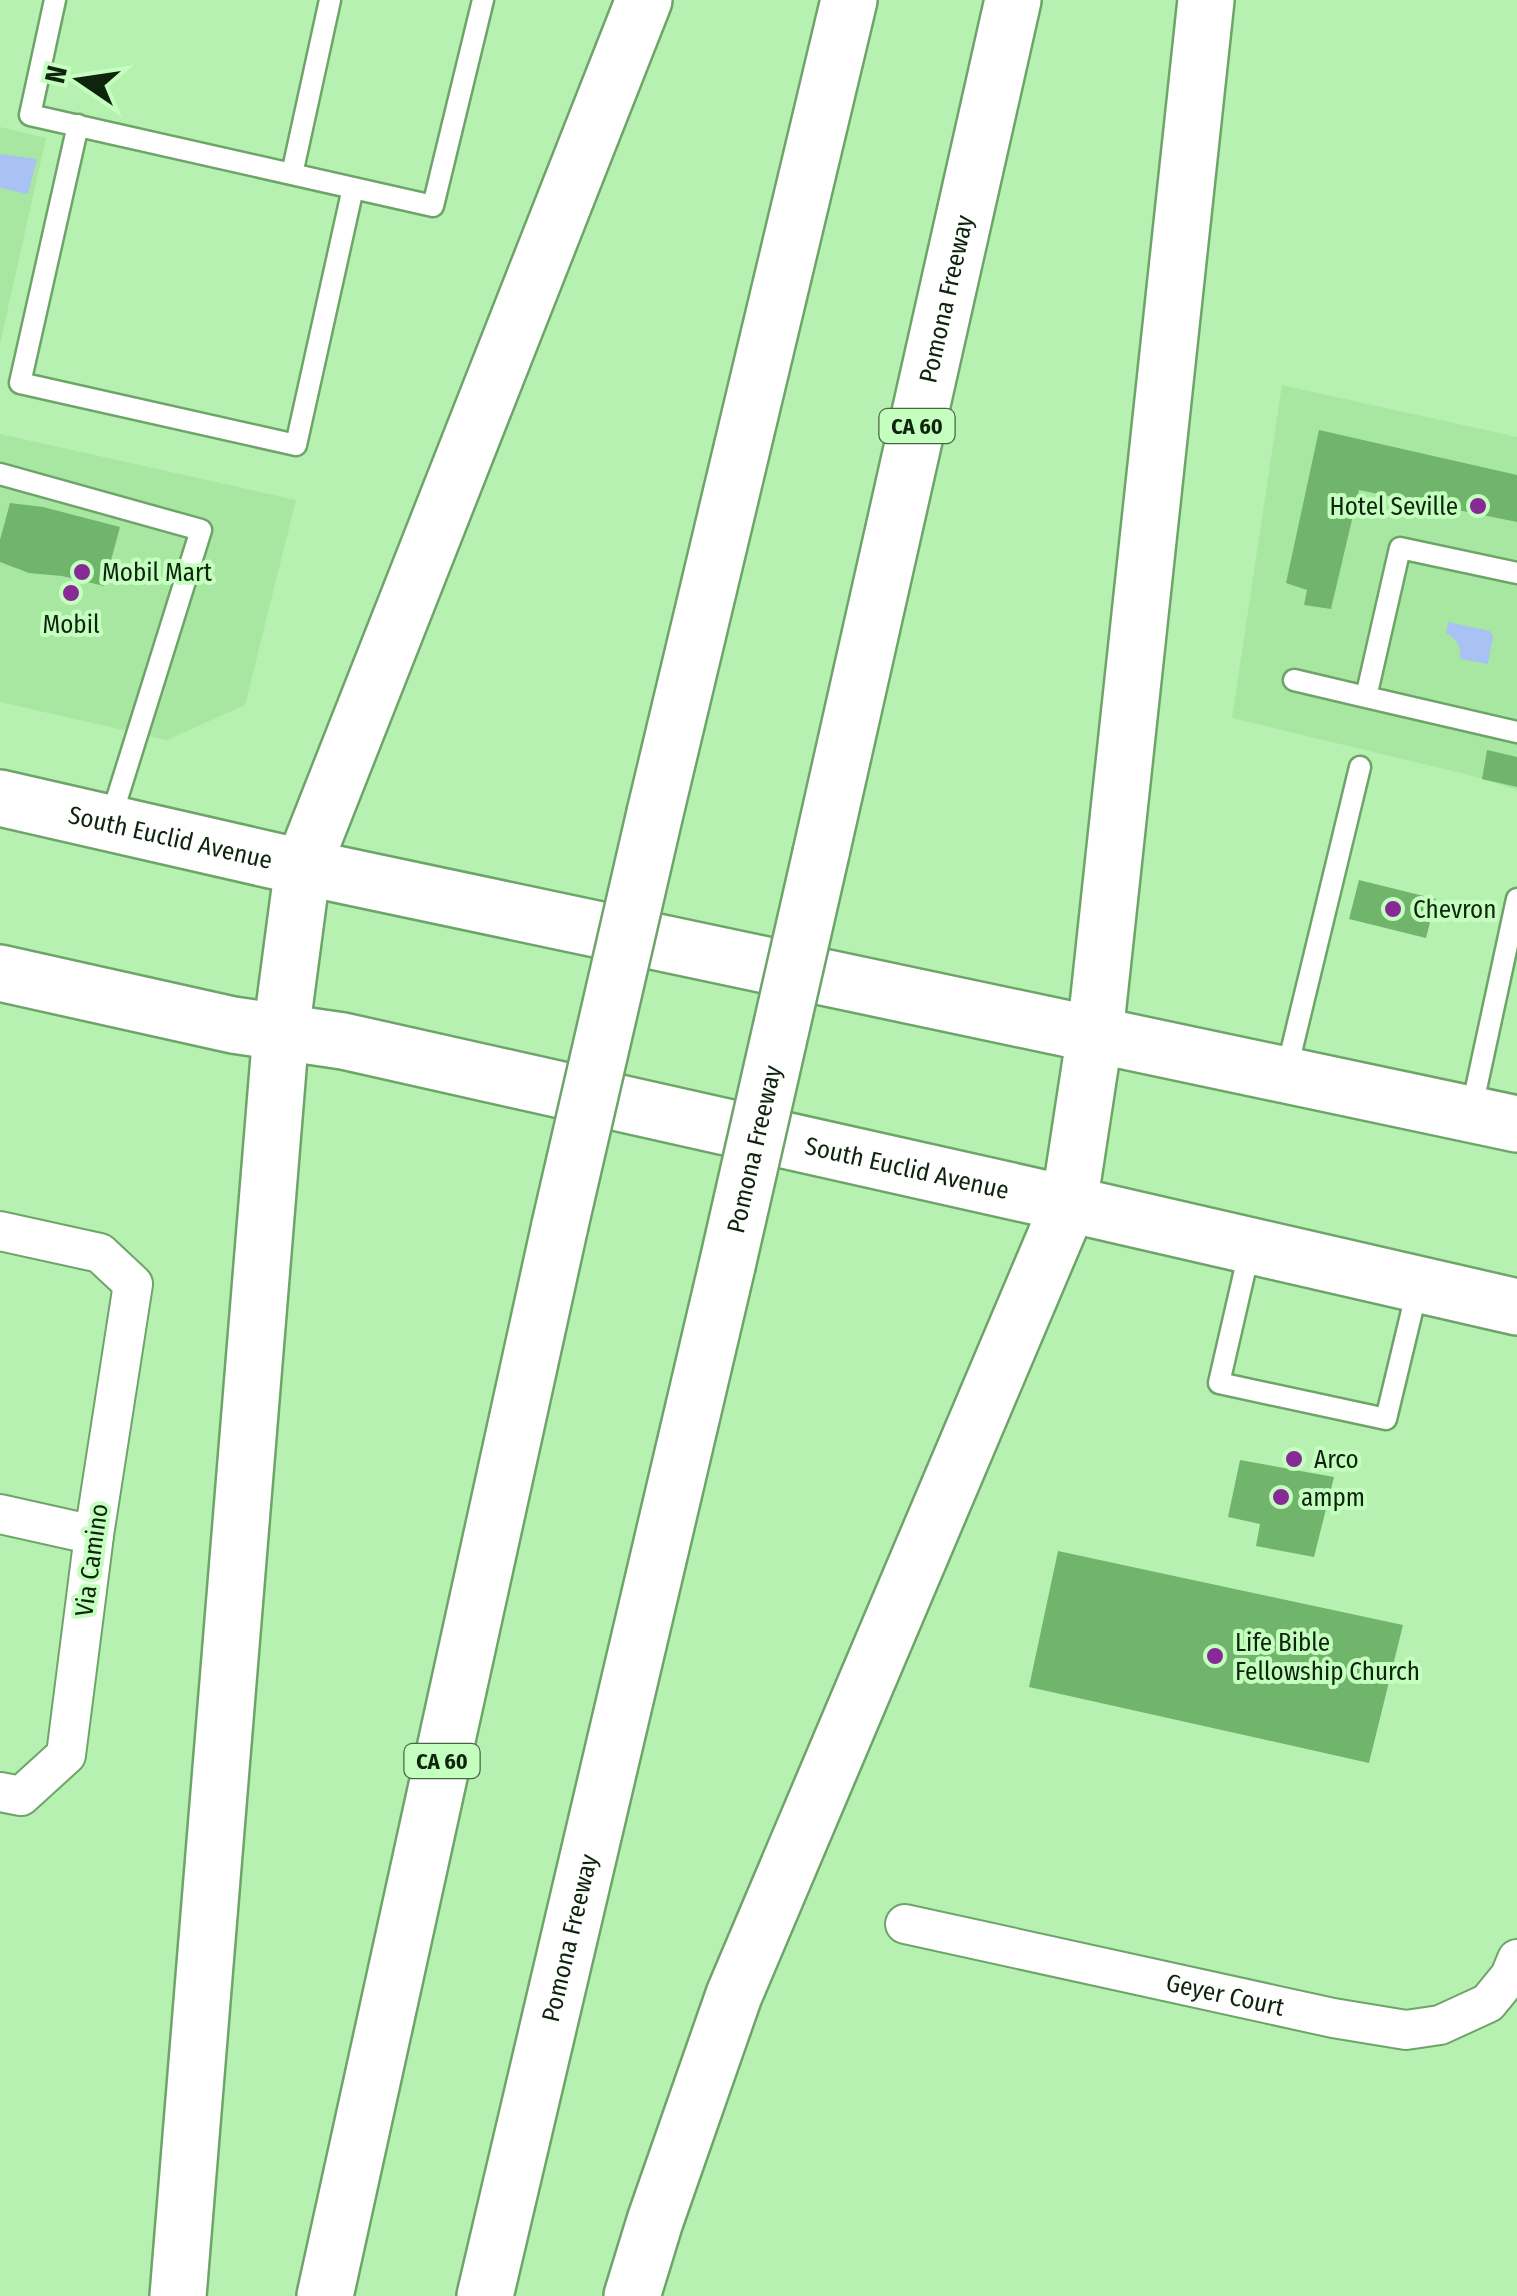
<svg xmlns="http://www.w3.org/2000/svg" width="1517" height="2296" font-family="'Fira Sans Condensed',sans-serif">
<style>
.built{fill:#a8e7a2}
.water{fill:#a8c2f3}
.building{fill:#71b56c}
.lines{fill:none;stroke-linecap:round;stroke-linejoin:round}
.lane-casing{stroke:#6ea469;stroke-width:25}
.street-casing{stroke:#6ea469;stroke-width:42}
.primary-casing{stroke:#6ea469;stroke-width:60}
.highway-casing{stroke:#6ea469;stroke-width:60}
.lane{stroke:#fff;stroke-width:20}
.street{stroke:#fff;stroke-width:38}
.primary{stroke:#fff;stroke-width:55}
.highway{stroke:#fff;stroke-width:55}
.highway-bridge-casing{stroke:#6ea469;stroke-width:60;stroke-linecap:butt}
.highway-bridge{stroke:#fff;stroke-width:55}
.poi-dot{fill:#882a95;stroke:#c4ffbf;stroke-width:4}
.labels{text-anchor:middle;stroke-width:8;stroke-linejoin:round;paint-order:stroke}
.shield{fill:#c4ffbf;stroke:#456642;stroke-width:2.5}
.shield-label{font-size:22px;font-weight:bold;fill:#0e240d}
.street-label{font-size:25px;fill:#0e240d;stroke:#c4ffbf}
.poi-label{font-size:25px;fill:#0e240d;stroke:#c4ffbf;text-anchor:start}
</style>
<rect width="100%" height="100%" fill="#b7f1b2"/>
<path class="built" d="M0 127 46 138 0 344Z
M1282 385 1517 437V790L1469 775 1232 718Z
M0 434 296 500 245 705 167 740 0 702Z"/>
<path class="water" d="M0 154 37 159 28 194 0 188Z
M1448 622 1490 631 1493 636 1488 664 1460 659C1461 645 1457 640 1446 633Z"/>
<path class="building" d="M1319 430 1517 475V522L1359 490 1331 609 1304 605 1307 590 1286 583Z
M10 503 43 507 120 527 104 586 62 576 29 573 0 562V540Z
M1487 750 1517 757V787L1482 779Z
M1359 880 1436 899 1426 938 1349 919Z
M1240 1460 1334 1477 1314 1557 1256 1546 1260 1524 1228 1517Z
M1058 1551 1403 1625 1369 1763 1029 1687Z"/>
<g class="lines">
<defs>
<path id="lane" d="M55 0 30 115 433 206 483 0
M78 125 20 383 296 445 353 188
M292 174 330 0
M0 474 201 530 110 821
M1517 573 1400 548 1366 697 1517 732
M1294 680 1366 697
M1286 1073 1360 767
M1471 1112 1517 899
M1250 1248 1219 1383 1386 1419 1418 1286"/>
<g id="street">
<path d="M0 1231 100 1253 133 1284 94 1535 66 1755 21 1796 0 1792"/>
<path d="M0 1514 94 1535"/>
<path id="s1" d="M905 1924 1333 2018 1406 2030 1440 2025 1488 2003 1510 1976 1517 1959"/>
</g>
<g id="primary">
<path id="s2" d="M0 798 275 861 1517 1124"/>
<path id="s3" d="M0 973 233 1025 343 1041 1069 1204 1517 1307"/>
</g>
<g id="highway">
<path d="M655 813 849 0"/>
<path id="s4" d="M821 853 1013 0"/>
<path d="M178 2296 281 1032 303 866 644 0"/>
<path d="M325 2296 560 1225"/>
<path id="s5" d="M485 2296 727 1266"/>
<path d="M632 2296 655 2221 734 1995 1069 1204 1095 1034 1206 0"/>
</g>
</defs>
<use href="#lane" class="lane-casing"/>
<use href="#street" class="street-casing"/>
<use href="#primary" class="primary-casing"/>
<use href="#highway" class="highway-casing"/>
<use href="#lane" class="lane"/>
<use href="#street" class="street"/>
<use href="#primary" class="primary"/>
<use href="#highway" class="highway"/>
<defs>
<g id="highway-bridge">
<path d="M560 1225 655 813"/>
<path id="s6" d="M727 1266 821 853"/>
</g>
</defs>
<use href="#highway-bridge" class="highway-bridge-casing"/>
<use href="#highway-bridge" class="highway-bridge"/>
</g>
<g class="poi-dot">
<circle cx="1478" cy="506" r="10"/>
<circle cx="82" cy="572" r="10"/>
<circle cx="71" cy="593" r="10"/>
<circle cx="1393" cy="909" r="10"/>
<circle cx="1294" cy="1459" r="10"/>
<circle cx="1281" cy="1497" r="10"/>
<circle cx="1215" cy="1656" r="10"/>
</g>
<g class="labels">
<g class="shield">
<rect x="879.5" y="409" width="75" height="34" rx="8"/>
<rect x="404.5" y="1744" width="75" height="34" rx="8"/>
</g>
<g class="shield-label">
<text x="917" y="434">CA 60</text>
<text x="442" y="1769">CA 60</text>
</g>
<g class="street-label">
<text dy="9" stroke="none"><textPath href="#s4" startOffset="568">Pomona Freeway</textPath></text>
<text dy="9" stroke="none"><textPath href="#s2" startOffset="175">South Euclid Avenue</textPath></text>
<text dy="9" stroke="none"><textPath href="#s6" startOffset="120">Pomona Freeway</textPath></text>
<text dy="9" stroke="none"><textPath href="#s3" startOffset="928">South Euclid Avenue</textPath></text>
<text transform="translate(91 1560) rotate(-82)" y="9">Via Camino</text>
<text dy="9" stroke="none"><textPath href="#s5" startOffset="368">Pomona Freeway</textPath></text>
<text dy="9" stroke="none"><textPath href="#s1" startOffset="328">Geyer Court</textPath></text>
</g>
<g class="poi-label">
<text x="1458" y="515" text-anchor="end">Hotel Seville</text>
<text x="102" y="581">Mobil Mart</text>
<text x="71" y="633" text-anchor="middle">Mobil</text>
<text x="1413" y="918">Chevron</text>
<text x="1314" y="1468">Arco</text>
<text x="1301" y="1506">ampm</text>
<text x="1235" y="1651">Life Bible<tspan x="1235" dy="29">Fellowship Church</tspan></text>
</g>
</g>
<g transform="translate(80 80) rotate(283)" stroke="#c4ffbf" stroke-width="8" paint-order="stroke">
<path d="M0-8L18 38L0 25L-18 38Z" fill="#0e240d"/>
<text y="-15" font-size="28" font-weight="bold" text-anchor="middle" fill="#0e240d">N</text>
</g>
</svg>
